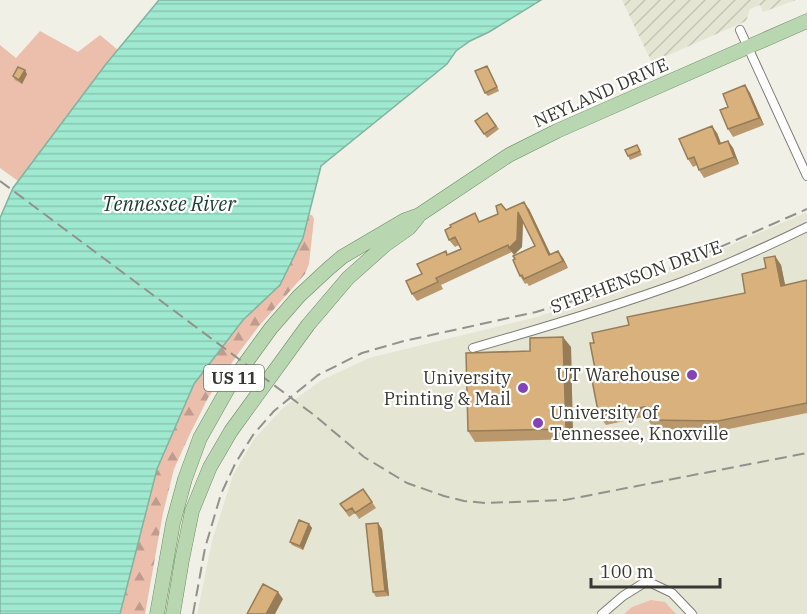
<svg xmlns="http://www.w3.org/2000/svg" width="807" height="614" font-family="'IBM Plex Serif',serif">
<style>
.built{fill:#e5e5d4}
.industrial{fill:url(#industrial-furrows)}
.green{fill:#ecbfad}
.forest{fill:url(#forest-firs)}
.water{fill:url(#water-rules);stroke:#80b4a1;stroke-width:1.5}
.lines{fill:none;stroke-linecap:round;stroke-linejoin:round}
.street-casing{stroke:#7d7d75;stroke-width:10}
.primary-casing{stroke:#6c8c62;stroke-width:15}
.street{stroke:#fff;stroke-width:8}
.primary{stroke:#b8d6af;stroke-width:14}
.rail{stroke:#92928c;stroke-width:2;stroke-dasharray:12 6;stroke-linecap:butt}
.wall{fill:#ba986c}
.shaded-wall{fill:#977c58}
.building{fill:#d8b17d;stroke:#977c58;stroke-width:1.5}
.poi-dot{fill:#8343b8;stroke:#fffffe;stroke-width:2}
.labels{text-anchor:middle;stroke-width:4.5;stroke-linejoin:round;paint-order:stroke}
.shield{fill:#fffffe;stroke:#737371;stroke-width:1.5}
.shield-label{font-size:16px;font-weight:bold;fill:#373734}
.street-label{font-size:18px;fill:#373734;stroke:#fffffe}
.poi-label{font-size:18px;fill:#373734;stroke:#fffffe;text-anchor:end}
.water-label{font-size:20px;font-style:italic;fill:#1a3c32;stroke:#fffffe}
</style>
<defs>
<pattern id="industrial-furrows" width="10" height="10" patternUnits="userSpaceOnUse" patternTransform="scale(1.5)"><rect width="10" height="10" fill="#e5e5d4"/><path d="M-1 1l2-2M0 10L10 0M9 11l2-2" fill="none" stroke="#c5c5b7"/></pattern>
<pattern id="forest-firs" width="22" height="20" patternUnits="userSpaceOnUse" patternTransform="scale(1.5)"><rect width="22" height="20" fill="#ecbfad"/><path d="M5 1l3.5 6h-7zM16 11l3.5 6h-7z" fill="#c09c8e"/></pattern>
<pattern id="water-rules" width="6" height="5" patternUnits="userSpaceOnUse" patternTransform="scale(1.5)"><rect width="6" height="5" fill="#9fe9d0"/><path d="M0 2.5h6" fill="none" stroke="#8ac8b3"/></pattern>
</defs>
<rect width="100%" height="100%" fill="#f0f0e7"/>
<path class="built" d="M807 212V614H197L212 541 233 475 254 439 284 407 322 380 369 358 533 318 649 281Z"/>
<path class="industrial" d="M622 0H796L763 12 760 5 750 9 746 21 655 61H651Z"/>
<path class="green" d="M40 31 78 52 100 35 118 50 18 181 0 168V45L16 58Z
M651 600 665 602 676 614H624L632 607Z"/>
<path class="forest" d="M308 215H312L314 219 309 264 305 274 259 326 240 351 208 398 187 440 174 469 163 513 145 614H120L122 598 157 469 194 383 243 320 280 285 303 238Z"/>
<path class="water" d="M159 0H541L489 32 470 41 456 51 447 64 321 166 303 238 280 285 243 320 194 384 157 469 120 614H0V218L13 188 106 64Z"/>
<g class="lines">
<defs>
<path id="street" d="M740 30 807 176
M473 348C543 328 613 307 682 282 724 266 766 247 807 227
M602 614 623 596 647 581 672 593 692 614"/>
<path id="primary" d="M157 614 173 523 185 479 200 438 231 383 271 328 299 296 328 269 342 257 405 220 419 215 509 155 557 131 807 21
M173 614 182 560 192 511 210 467 231 431 308 325 348 278 385 245 409 228 418 217"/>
</defs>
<use href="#street" class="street-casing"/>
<use href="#primary" class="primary-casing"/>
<use href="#street" class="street"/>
<use href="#primary" class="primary"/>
<path class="rail" d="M0 181 314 415 364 457 407 483 444 496 464 501 486 503 565 500 807 453
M193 614 205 548 221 494 235 464 253 435 274 411 318 375 362 353 404 341 536 312 614 289 670 269 807 209"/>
</g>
<path class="wall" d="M489 69 499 91 488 96 485 93Z
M27 74 22 84 15 80 13 76Z
M745 85 750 93 764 125 733 137 728 129V107Z
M487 113 499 129 487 138 475 121Z
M717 133 721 143 728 141 733 148 739 164 704 178 699 170 697 165 693 167 688 159Z
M637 145 642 155 630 160 628 156Z
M529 209 551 255 563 258 568 268 529 286 527 283 525 284 520 276 535 246 523 222 522 247 514 255 512 252 441 285 443 289 417 301 412 294 422 274 448 255 461 249 459 245 455 247 449 240 480 222 506 210Z
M775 256 781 265 785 285 807 280V413L724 430 654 429 648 420 647 416 606 425 599 416 594 343 629 325 745 293 766 268Z
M571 347 573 439 475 442 468 431 530 351Z
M363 489 376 508 359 519 355 513 349 517 340 504Z
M309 524 312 528 303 550 292 545 290 542Z
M382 529 389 596 376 597 373 592Z"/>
<path class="shaded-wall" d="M25 70 27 74 22 84 19 80Z
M745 85 750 93 764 125 759 118Z
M712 126 717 133 724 152 719 144Z
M728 141 733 148 739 164 734 157Z
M524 202 529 209 554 262 549 255Z
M518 212 523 219 522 247 514 255 509 248Z
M558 251 563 258 568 268 563 261Z
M775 256 781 265 787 294 781 286Z
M563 337 571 347 573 439 566 429Z
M378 523 382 529 389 596 385 591Z
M309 524 312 528 303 550 300 546Z
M278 592 283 599 275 614H266Z"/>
<path class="building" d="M487 66 497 87 485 93 475 71Z
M18 67 25 70 19 80 13 76Z
M745 85 759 118 728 129 720 110 728 107 723 94Z
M487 113 496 126 484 134 475 121Z
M712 126 719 144 728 141 734 157 699 170 694 157 688 159 679 139Z
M637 145 640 151 628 156 625 150Z
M524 202 549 255 558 251 563 261 524 279 522 275 520 276 513 260 515 259 513 256 535 246 518 212 517 240 509 248 508 245 436 278 438 282 412 294 406 281 422 274 417 264 446 251 447 255 461 249 455 237 449 240 445 230 451 227 450 225 475 213 479 222 498 214 496 206 501 204 506 210Z
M775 256 781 286 807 280V403L718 421 648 420 645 407 599 416 591 375 596 374 590 343H594L592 333 629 325 627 317 745 293 742 274 766 268 764 258Z
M563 337 566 429 468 431 466 353 530 351V338Z
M363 489 372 502 355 513 352 508 346 511 340 504Z
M299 520 309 524 300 546 290 542Z
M378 523 385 591 373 592 366 524Z
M263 584 278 592 266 614H247Z"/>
<g class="poi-dot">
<circle cx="692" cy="375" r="6"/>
<circle cx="523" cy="388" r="6"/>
<circle cx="538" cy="423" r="6"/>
</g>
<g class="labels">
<rect class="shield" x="204" y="365" width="60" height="26" rx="4.5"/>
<g class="shield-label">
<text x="234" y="384">US 11</text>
</g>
<g class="street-label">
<text transform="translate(601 93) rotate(-24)" y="6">NEYLAND DRIVE</text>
<text transform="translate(636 277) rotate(-20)" y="6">STEPHENSON DRIVE</text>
</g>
<g class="poi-label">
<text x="680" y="381">UT Warehouse</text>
<text x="511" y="384">University<tspan x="511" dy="21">Printing &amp; Mail</tspan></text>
<text x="550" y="419" text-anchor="start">University of<tspan x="550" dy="21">Tennessee, Knoxville</tspan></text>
</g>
<g class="water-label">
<text x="169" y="211">Tennessee River</text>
</g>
</g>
<path d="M591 578v9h129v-9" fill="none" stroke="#373734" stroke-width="3"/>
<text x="600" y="578" font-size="18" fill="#373734" stroke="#fffffe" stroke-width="4.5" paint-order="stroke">100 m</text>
</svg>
